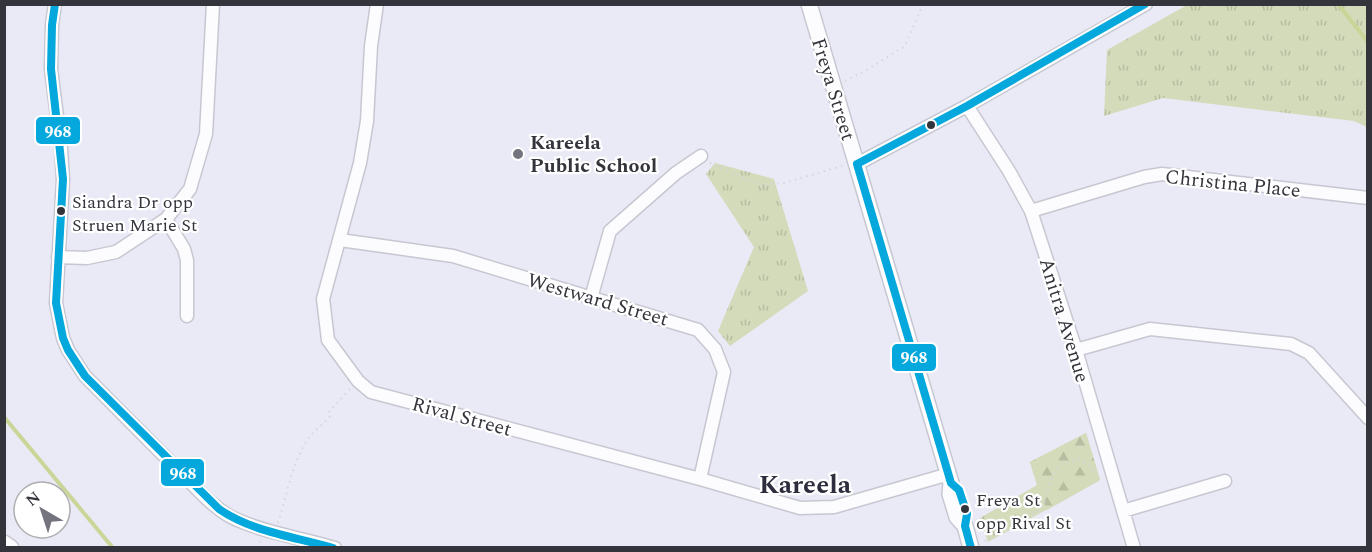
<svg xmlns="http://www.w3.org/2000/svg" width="1372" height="552" font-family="Spectral,serif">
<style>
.grass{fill:url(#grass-tufts)}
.forest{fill:url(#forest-firs)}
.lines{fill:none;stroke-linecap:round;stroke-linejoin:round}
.stream{stroke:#cad598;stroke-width:4}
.minor-casing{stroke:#c7c7d1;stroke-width:15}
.tertiary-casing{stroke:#c7c7d1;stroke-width:18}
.path{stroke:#d5d6da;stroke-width:2;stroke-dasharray:1.5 4.5;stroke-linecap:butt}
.minor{stroke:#fcfcfe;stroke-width:12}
.tertiary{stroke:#fcfcfe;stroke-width:15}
.bus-1-casing{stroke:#fff;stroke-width:12}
.bus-1{stroke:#05a8dd;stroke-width:8}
.bus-dot{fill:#34343d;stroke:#fff;stroke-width:2}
.poi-dot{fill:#73747e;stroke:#fff;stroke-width:2}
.labels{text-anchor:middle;stroke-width:4.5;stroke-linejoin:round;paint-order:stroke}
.bus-label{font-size:18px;fill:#34343d;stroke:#fff;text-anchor:start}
.street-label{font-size:20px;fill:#34343d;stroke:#fff}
.poi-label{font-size:20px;font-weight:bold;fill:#34343d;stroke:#fff;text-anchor:start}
.district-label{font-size:26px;font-weight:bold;fill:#2d2d3e;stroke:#fff}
.line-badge{stroke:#fff;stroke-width:2}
.badge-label{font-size:16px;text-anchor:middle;font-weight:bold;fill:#fff}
</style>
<defs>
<pattern id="grass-tufts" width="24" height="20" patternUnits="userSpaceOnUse" patternTransform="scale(1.5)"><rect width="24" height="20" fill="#d4dbba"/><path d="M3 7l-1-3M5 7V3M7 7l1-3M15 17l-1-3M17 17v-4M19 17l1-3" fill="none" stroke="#b7bda1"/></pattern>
<pattern id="forest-firs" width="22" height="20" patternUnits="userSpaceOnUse" patternTransform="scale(1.5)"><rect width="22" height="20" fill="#d4dbba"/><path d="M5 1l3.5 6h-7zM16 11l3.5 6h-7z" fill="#b7bda1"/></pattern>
</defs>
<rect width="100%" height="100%" fill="#e9eaf6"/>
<path class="grass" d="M1187 5H1367V127L1354 121 1163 98 1104 116 1107 50Z
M715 163 774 179 808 291 730 346 718 331 754 247 706 174Z
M1086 433 1100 480 988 542 980 518 1037 485 1030 462Z"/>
<path class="forest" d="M1086 433 1100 480 1047 510 1037 485 1030 462Z"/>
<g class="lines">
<path class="stream" d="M1338 4 1368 42
M4 417 113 548"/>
<defs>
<path id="minor" d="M55 4 52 25 51 69 61 148 63 179 56 303 63 338 68 350 85 376 202 494C211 503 220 511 231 517 259 531 304 539 335 548
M377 4 371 46 367 121 360 163 323 299 328 340 358 381 371 392 700 479 800 508 834 507 949 474
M967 106 1009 171 1031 211 1076 350 1134 548
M857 164 967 106 1146 4
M1031 211 1144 177 1162 174 1368 198
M166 219 184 249 187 260V316
M340 240 453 256 698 330 715 349 724 372 700 479
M58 257 87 258 116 252 166 219 190 189 206 134 213 4
M591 298 610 231 676 173 701 156
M1076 350 1150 329 1291 344 1309 353 1368 418
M1123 511 1225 481"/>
<path id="tertiary" d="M809 4 951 483 950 494 957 517 965 526 971 548
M4 543 11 548"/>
</defs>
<use href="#minor" class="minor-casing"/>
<use href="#tertiary" class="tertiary-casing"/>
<path class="path" d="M845 81 865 71 905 46 923 4
M710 163 760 185 784 183 842 166
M278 523C286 498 293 460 308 439 314 430 323 425 330 416L328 413 351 388
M985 541 1040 510C1050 495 1048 478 1060 464L1080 459 1093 469H1098
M258 548 261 540"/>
<use href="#minor" class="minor"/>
<use href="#tertiary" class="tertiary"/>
<defs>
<path id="bus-1" d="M55 4 52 25 51 69 63 179 56 303 63 338 68 350 85 376 219 509C252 532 296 537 333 548
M857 164 951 483 959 490 967 514 965 526 971 548
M857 164 967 106 1145 4"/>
</defs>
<use href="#bus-1" class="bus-1-casing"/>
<use href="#bus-1" class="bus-1"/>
</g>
<g class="bus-dot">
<circle cx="931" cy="125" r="5"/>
<circle cx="61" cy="211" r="5"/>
<circle cx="965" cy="509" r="5"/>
</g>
<circle class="poi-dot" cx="518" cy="154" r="6"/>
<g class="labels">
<g class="bus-label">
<text x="72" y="208">Siandra Dr opp<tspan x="72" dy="23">Struen Marie St</tspan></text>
<text x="976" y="506">Freya St<tspan x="976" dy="23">opp Rival St</tspan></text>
</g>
<g class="street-label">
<text transform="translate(834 89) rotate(73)" y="7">Freya Street</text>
<text transform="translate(1233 183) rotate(6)" y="7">Christina Place</text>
<text transform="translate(598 299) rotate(16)" y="7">Westward Street</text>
<text transform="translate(1065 320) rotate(73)" y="7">Anitra Avenue</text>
<text transform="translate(462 416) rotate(15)" y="7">Rival Street</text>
</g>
<g class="poi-label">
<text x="530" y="149">Kareela<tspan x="530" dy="23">Public School</tspan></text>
</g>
<g class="district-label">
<text x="805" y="493">Kareela</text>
</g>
</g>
<g class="line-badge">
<rect x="35" y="116" width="46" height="29" rx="6" fill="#05a8dd"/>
<rect x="891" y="343" width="46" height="29" rx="6" fill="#05a8dd"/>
<rect x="160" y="458" width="45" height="29" rx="6" fill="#05a8dd"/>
</g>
<g class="badge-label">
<text x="58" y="137">968</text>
<text x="914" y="363">968</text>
<text x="183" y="479">968</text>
</g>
<rect width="1372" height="552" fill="none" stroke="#34343d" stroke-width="12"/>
<g transform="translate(42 510) rotate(321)"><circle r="28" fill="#ffffff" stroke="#aeaeb1" stroke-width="1.5"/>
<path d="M0-4.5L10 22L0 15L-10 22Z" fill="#73747e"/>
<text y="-9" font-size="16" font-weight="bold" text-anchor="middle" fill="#34343d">N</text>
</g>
</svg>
